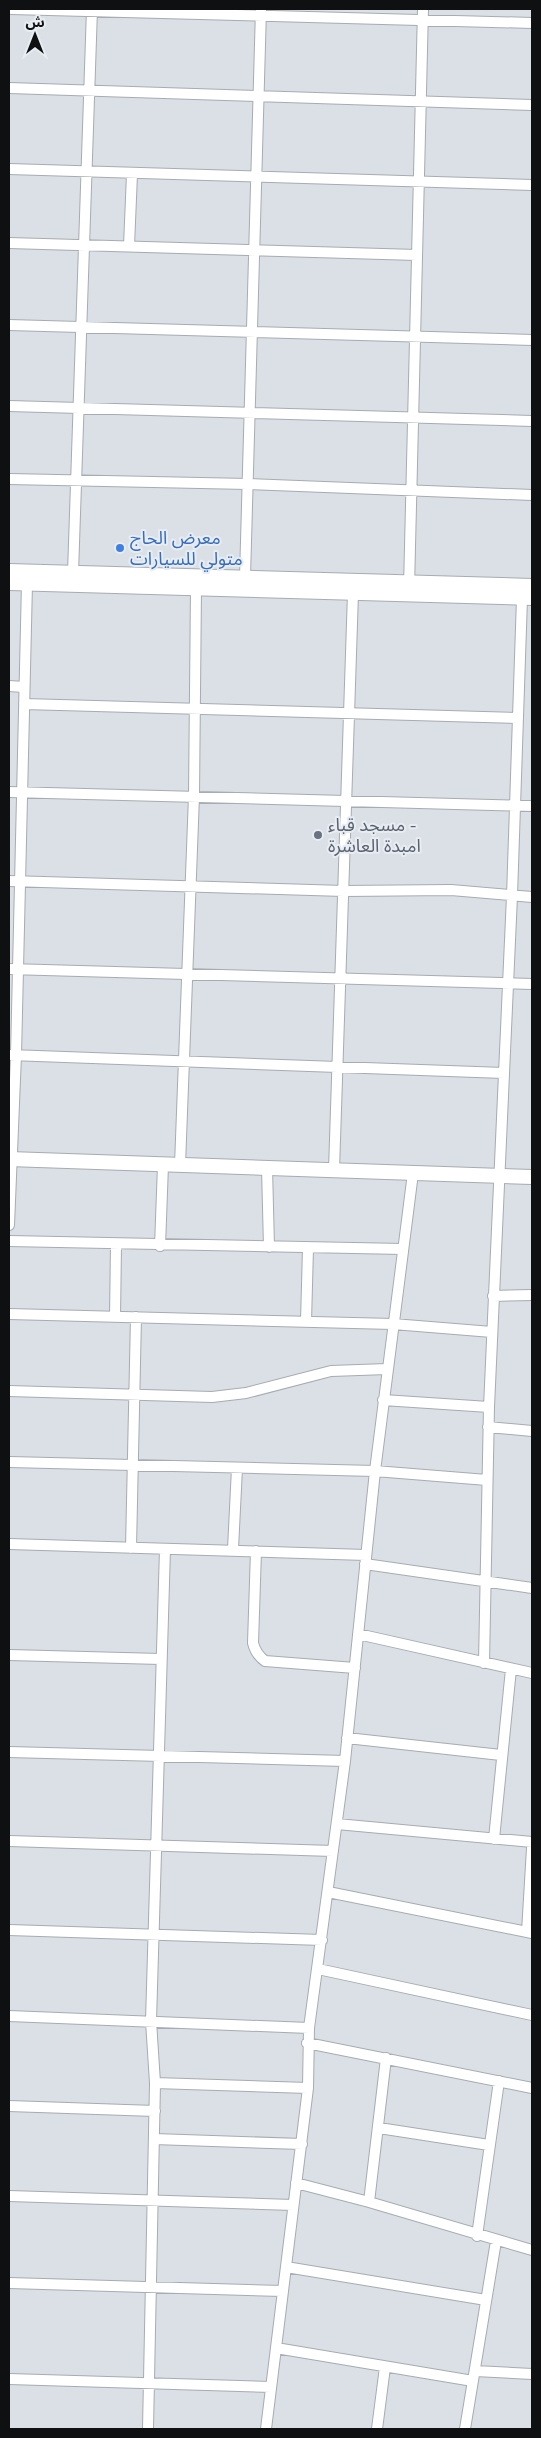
<svg xmlns="http://www.w3.org/2000/svg" width="541" height="2438" font-family="Spectral,'Noto Sans Arabic',serif">
<style>
.lines{fill:none;stroke-linecap:round;stroke-linejoin:round}
.street-casing{stroke:#a6acb1;stroke-width:12}
.secondary-casing{stroke:#a6acb1;stroke-width:16}
.street{stroke:#fff;stroke-width:10}
.secondary{stroke:#fff;stroke-width:14}
.shop-dot{fill:#3f7fe0;stroke:#e7edf3;stroke-width:2}
.worship-dot{fill:#6b7280;stroke:#e7edf3;stroke-width:2}
.labels{text-anchor:middle;stroke-width:4;stroke-linejoin:round;paint-order:stroke}
.shop-label{font-size:18px;fill:#366cbe;stroke:#e7edf3;text-anchor:start}
.worship-label{font-size:18px;fill:#5b616d;stroke:#e7edf3;text-anchor:start}
</style>
<rect width="100%" height="100%" fill="#dae0e5"/>
<g class="lines">
<defs>
<path id="street" d="M11 9 532 23
M9 88 532 105
M9 169 532 185
M9 243 417 255
M129 246 132 174
M9 325 532 340
M9 406 532 421
M9 479 248 484 532 495
M73 573 92 9
M245 577 261 9
M409 588 423 9
M9 686 24 687
M24 704 518 718
M9 792 532 806
M9 881 344 891 451 890 532 897
M9 969 532 984
M10 1055 504 1073
M180 1165 194 796 196 588
M267 1168 269 1247
M334 1170 353 593
M9 1225 16 1055 27 583
M9 1241 403 1249
M160 1246 163 1165
M493 1296 532 1295
M9 1314 393 1324 492 1332
M115 1317 116 1245
M306 1322 308 1248
M9 1391 212 1397 246 1393 331 1371 387 1369
M383 1400 489 1407
M488 1427 532 1431
M9 1462 375 1471 487 1480
M9 1544 366 1555
M131 1548 136 1317
M233 1549 237 1468
M256 1551 253 1643C255 1651 258 1656 265 1661L355 1668
M365 1564 532 1588
M358 1634 532 1673
M9 1655 161 1659
M484 1663 489 1407 512 896 522 598
M347 1738 501 1755
M9 1752 345 1761
M337 1824 532 1842
M494 1839 511 1669
M9 1841 333 1851
M328 1892 532 1933
M9 1930 322 1940
M527 1932 532 1848
M318 1969 532 2015
M9 2016 309 2028
M307 2043 532 2088
M155 2083 308 2088
M9 2106 155 2111
M379 2128 489 2145
M154 2139 302 2144
M296 2183 369 2202 532 2250
M9 2196 293 2205
M369 2202 386 2058
M477 2236 499 2081
M286 2267 486 2300
M9 2283 283 2291
M276 2348 473 2381
M475 2371 532 2374
M9 2379 271 2387
M148 2429 155 2083 151 2021 165 1549
M266 2429 308 2088 309 2028 345 1761 375 1471 413 1173
M377 2429 385 2367
M465 2429 496 2241"/>
<path id="secondary" d="M9 571 532 586
M9 583 532 598
M9 1159 532 1177"/>
</defs>
<use href="#street" class="street-casing"/>
<use href="#secondary" class="secondary-casing"/>
<use href="#street" class="street"/>
<use href="#secondary" class="secondary"/>
</g>
<circle class="shop-dot" cx="120" cy="548" r="5"/>
<circle class="worship-dot" cx="318" cy="835" r="5"/>
<g class="labels">
<g class="shop-label">
<text x="130" y="544">معرض الحاج<tspan x="130" dy="21">متولي للسيارات</tspan></text>
</g>
<g class="worship-label">
<text x="328" y="831">مسجد قباء -<tspan x="328" dy="21">امبدة العاشرة</tspan></text>
</g>
</g>
<rect width="541" height="2438" fill="none" stroke="#0e1012" stroke-width="20"/>
<g transform="translate(35 35)" stroke="#e7edf3" stroke-width="4" paint-order="stroke">
<path d="M0-4L9 19L0 12L-9 19Z" fill="#0e1012"/>
<text y="-8" font-size="14" font-weight="bold" text-anchor="middle" fill="#0e1012">ش</text>
</g>
</svg>
